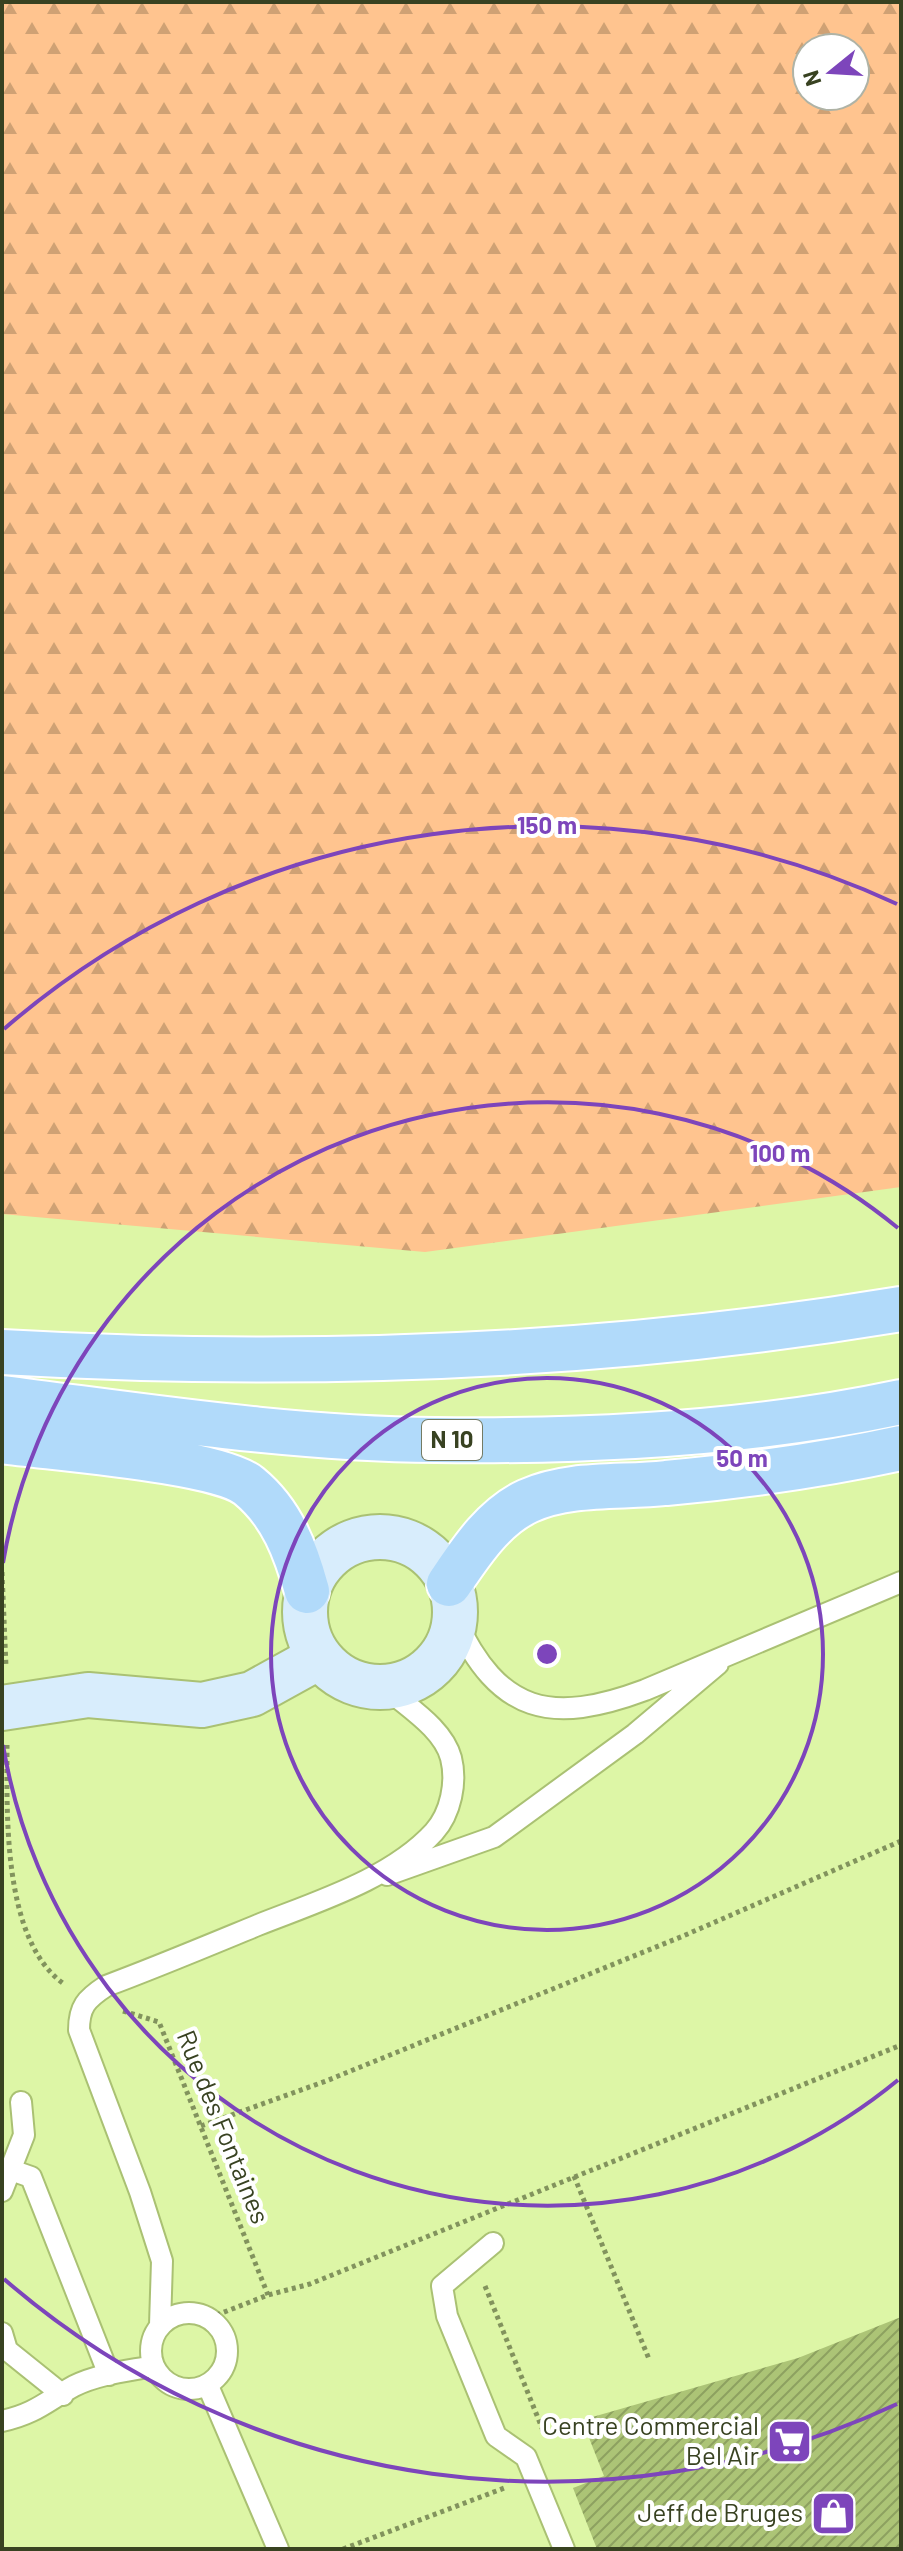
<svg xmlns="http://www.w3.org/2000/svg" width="903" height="2551" font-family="Barlow,sans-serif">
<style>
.forest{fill:url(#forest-firs);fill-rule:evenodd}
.building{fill:url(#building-hatch)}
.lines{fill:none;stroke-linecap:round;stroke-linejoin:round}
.lane-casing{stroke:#aac173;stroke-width:24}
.secondary-casing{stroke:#aac173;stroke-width:48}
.primary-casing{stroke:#fff;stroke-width:48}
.path{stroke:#82935d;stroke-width:5;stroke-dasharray:4 4;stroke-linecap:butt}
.lane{stroke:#fff;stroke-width:20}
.secondary{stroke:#d8edfc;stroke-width:44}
.primary{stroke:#b1dafa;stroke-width:44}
.ring{fill:none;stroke:#7d45bb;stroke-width:4}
.labels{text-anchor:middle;stroke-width:8;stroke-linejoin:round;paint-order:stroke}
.shield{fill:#fff;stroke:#747b64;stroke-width:2}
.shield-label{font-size:24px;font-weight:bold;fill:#384221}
.street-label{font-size:26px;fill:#384221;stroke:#fff}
.poi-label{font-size:26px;fill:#384221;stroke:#fff;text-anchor:end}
.centre{fill:#7d45bb;stroke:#fff;stroke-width:4}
.ring-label{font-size:24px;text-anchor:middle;font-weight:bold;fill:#7d45bb;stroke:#fff;stroke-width:8;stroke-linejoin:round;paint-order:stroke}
</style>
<defs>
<pattern id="forest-firs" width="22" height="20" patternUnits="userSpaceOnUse" patternTransform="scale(2)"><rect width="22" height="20" fill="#ffc48f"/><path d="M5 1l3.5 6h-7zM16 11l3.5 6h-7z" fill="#cfa174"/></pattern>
<pattern id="building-hatch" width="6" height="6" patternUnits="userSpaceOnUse" patternTransform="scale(2)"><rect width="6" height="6" fill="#acc476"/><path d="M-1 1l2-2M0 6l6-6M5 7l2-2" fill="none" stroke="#8da160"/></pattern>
</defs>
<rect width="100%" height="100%" fill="#ddf6a6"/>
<path class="forest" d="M2 2H901V1187L425 1252 2 1214ZM807 48H855V96H807Z"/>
<path class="building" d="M901 2317V2549H597L573 2488 604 2476 582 2420 798 2358Z"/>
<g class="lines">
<defs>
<path id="lane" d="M455 1619C499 1714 551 1725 645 1690L901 1582
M387 1875 494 1837 635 1734 718 1664
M11 2170 31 2177 109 2375
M2 2191 24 2135 21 2102
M493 2243 442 2286 447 2316 496 2436 526 2457 564 2549
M151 2351a38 38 0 1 1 76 0a38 38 0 1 1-76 0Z
M160 2325 162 2261 140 2192 79 2030C79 2007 86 1999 106 1986 157 1967 207 1946 258 1925 316 1902 391 1879 434 1832 451 1813 457 1782 451 1758 443 1728 407 1707 386 1688
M2 2333 7 2350 63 2395
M208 2386 278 2549
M2 2421C35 2414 47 2401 74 2386 98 2374 128 2371 153 2366"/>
<path id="secondary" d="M305 1612a75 75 0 1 1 150 0a75 75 0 1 1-150 0Z
M2 1708 88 1695 202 1705 252 1694 319 1657"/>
<path id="primary" d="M2 1352C301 1369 605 1358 901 1309
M2 1398C146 1416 291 1439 436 1440 590 1442 751 1434 901 1402
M2 1441C50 1448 218 1460 249 1486 282 1513 296 1551 307 1591
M449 1584C470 1553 493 1517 528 1501 570 1482 621 1488 666 1483 745 1476 823 1465 901 1448"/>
</defs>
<use href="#lane" class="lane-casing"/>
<use href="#secondary" class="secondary-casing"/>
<use href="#primary" class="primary-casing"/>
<path class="path" d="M2 1572 6 1667
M7 1745C7 1813 2 1940 64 1984
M123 2011 159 2022 268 2295
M201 2126 326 2081 683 1936 901 1841
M574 2176 649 2359
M485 2286 544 2433
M209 2318 268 2295 310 2284 901 2045
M343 2549 507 2487"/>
<use href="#lane" class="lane"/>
<use href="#secondary" class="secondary"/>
<use href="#primary" class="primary"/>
</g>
<g class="ring">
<circle cx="547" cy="1654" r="276"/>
<path d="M898 2080A552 552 0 0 1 3 1745M3 1563A552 552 0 0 1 898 1228"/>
<path d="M897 2404A828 828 0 0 1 4 2279M4 1029A828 828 0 0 1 897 904"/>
</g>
<defs>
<symbol id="supermarket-square" viewBox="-11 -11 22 22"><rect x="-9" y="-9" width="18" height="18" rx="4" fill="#7d45bb" stroke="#fff"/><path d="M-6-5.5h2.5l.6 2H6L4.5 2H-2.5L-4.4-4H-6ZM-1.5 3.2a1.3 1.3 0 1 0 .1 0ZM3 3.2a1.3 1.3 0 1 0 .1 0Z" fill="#fff"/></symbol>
<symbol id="shop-square" viewBox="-11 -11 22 22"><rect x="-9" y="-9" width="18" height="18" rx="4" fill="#7d45bb" stroke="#fff"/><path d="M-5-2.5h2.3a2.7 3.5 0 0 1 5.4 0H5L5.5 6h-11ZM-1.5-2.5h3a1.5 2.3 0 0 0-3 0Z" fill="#fff"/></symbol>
</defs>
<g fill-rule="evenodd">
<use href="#supermarket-square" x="764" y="2416" width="51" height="51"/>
<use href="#shop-square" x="808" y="2488" width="51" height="51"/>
</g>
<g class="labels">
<rect class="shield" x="422" y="1420" width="60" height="40" rx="6"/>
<g class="shield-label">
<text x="452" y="1448">N 10</text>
</g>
<g class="street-label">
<text transform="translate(223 2127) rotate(68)" y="9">Rue des Fontaines</text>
</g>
<g class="poi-label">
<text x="759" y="2435">Centre Commercial<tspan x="759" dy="30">Bel Air</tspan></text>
<text x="803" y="2522">Jeff de Bruges</text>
</g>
</g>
<circle cx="547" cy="1654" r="12" class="centre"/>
<g class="ring-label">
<text x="547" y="834">150 m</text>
<text x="780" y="1162">100 m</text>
<text x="742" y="1467">50 m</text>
</g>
<rect width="903" height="2551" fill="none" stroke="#384221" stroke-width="8"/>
<g transform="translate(831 72) rotate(252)"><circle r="38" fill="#ffffff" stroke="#afb3a6" stroke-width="2"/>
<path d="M0-6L14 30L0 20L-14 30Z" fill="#7d45bb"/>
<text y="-12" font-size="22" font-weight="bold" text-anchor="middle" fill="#384221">N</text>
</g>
</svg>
